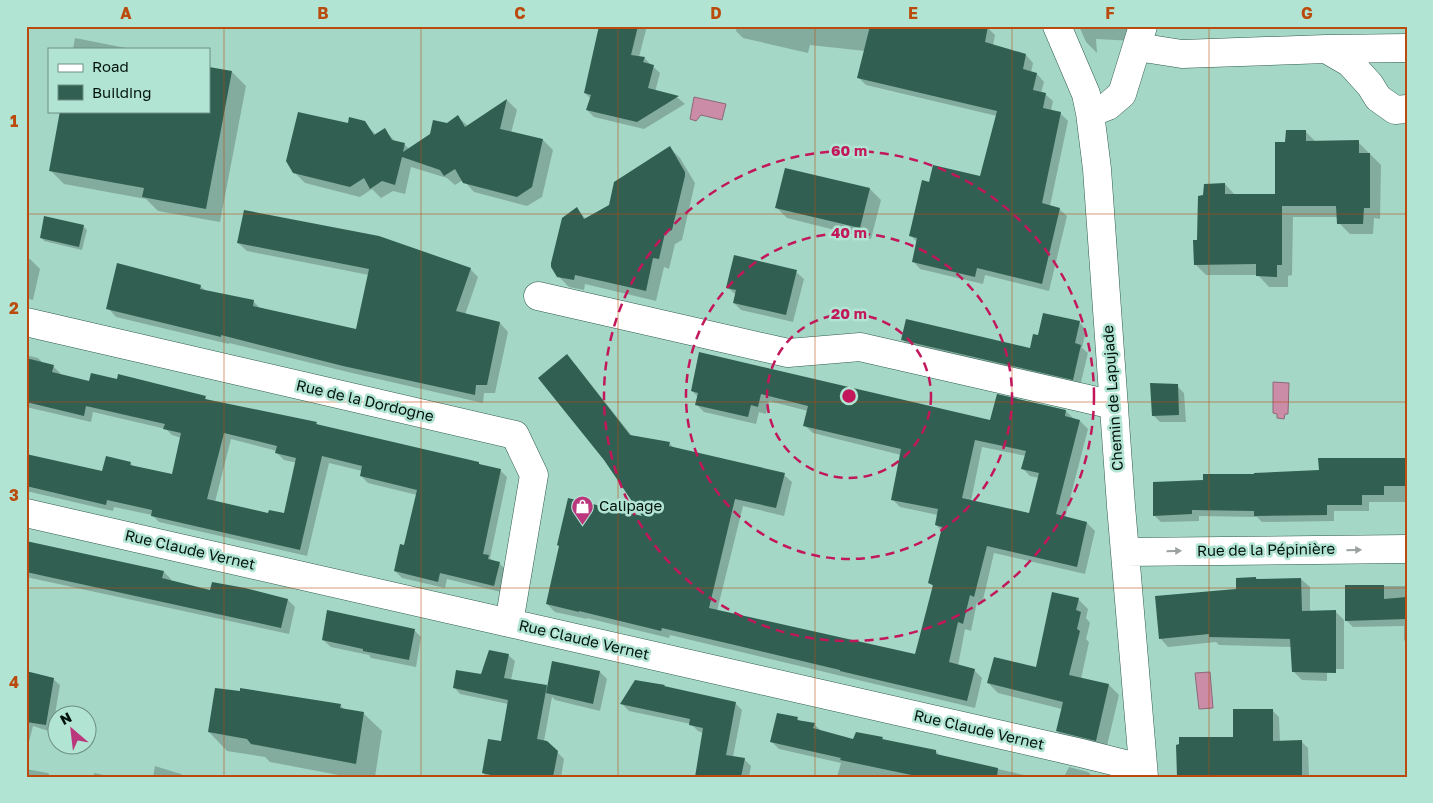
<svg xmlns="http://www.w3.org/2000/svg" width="1433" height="803" font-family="'Golos Text',sans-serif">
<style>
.water{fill:#ca8ca6;stroke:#8e6878}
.shadow{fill:#0003;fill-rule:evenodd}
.building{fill:#316052;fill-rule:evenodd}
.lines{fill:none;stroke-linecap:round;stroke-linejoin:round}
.minor-casing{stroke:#2e5c4e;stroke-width:29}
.minor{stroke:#fff;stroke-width:28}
.oneway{fill:#9aa19f}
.grid{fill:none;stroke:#ba4b0c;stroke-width:1;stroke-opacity:0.55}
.ring{fill:none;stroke:#c2185b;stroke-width:2.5;stroke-dasharray:9 6}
.labels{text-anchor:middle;stroke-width:5;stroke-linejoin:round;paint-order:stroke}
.street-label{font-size:15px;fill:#02130e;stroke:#b2e4d3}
.poi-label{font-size:15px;fill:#02130e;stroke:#b2e4d3;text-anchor:start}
.centre{fill:#c2185b;stroke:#b2e4d3;stroke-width:2.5}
.ring-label{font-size:15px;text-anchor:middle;font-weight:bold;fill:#c2185b;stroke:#b2e4d3;stroke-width:5;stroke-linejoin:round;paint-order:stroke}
.neatline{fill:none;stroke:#ba4b0c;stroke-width:2}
.grid-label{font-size:16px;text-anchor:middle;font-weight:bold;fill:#ba4b0c}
</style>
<rect width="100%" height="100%" fill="#a5d7c6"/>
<path class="water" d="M694 97 726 104 722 120 701 115 696 121 690 119Z
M1273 382 1289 383 1288 414H1285L1284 419 1277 418V414L1273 413Z
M1210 672 1213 708 1199 709 1195 673Z"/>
<path class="shadow" d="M470 26H481L480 29Z
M601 26H647L639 57 644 58 660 73 655 92 678 98 685 104 644 129 594 117 587 110 591 99 585 93Z
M737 26H982L988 28 995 35 993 46 1026 55 1033 63 1031 73 1037 74 1044 82 1041 93 1045 94 1053 101 1051 111 1060 113 1068 121 1050 206 1059 209 1067 216 1049 291 985 275 983 284 920 269 913 261 917 242 910 235 930 184 981 177 997 116 866 85 858 77 865 51 810 45 808 53 743 38 736 31Z
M1079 26H1139L1135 41 1096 39 1097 53 1086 42Z
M75 38 131 49H73Z
M209 68 232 72 246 86 220 222 158 211 146 199 64 184 50 170 209 111Z
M507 100 517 110 511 133 543 140 553 150 542 197 527 206 474 192 463 180 455 185 447 178 411 167 405 194 393 191 381 198 372 189 360 197 305 183 294 172 349 125 364 122 376 135 384 130 396 142 404 144 409 149 458 117 468 126Z
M1305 131 1316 142H1358L1381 165 1380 219 1374 218 1373 234H1350L1339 223 1338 217H1293L1292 275 1288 276V287H1269L1258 275H1206L1195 264 1204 196 1225 184 1235 195H1277L1287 144Z
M669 147 680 158 695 183 682 240 675 244 669 269 664 267 656 301 585 284 584 290 569 287 558 276 577 209 586 219 610 206Z
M785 169 870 189 881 200 871 239 787 218 776 207Z
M83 226 87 230 82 250 44 241 41 237Z
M238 243 470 269 478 277 465 315 500 323 508 332 495 393H484L483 403 352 373 229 343V344L116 317 108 308 200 286 206 291 253 301 261 309 357 331 369 275 247 251Z
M26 259H30L40 269 33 300 26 298Z
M796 272 804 279 793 322 741 310 734 303 736 295 727 287Z
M1079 322 1086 330 1082 348 1088 353 1080 386 910 347 903 340 1031 349 1038 336Z
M700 354 991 421 1066 411 1074 419 1080 421 1088 429 1065 518 1087 523 1095 531 1085 574 994 553 982 604 977 602 971 631 965 629 958 666 974 670 982 678 975 708 670 635 669 638 587 618V619L555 612 547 604 645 518 574 363 632 436 669 443 675 449 784 475 792 482 784 516 743 506 717 611 916 656 934 587 929 583 942 531 936 525 938 515 900 507 892 499 901 455 813 433 805 426 808 411 769 401 766 414 759 412 756 424 704 412 696 404 698 397 692 391ZM982 447 1026 456 1022 468 1030 476 1039 478 1030 515 971 501Z
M26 355 38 358 44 364 53 366 60 373V375L90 382 205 398 208 401 316 423 319 426 479 464 481 466 500 470 507 477 490 558 494 562 499 563 506 570 501 592 447 579 445 588 402 578 395 571 405 547 417 495 368 483 361 476 362 471 329 463 307 556 159 522 152 515 114 507 113 511 26 491V455L103 472 130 463 134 467 173 476 181 438 172 435 166 429 93 412 91 422 26 407ZM231 439 277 451V453L284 460 297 463 285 515 269 514 215 502Z
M1177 386 1184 393 1186 422H1160L1153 415Z
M1407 459V502H1369V511H1334V521L1262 522 1257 517 1199 516V521L1161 522 1154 515 1204 481 1255 475 1320 471Z
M26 541 36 545 164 572 171 579 170 582 211 592 288 600 295 607 289 634 26 577Z
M1256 578 1258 580 1301 579 1310 587V612L1335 611 1344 620V669H1327V681L1302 680 1294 672 1292 647 1219 645 1216 642 1168 647 1160 638Z
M1346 586H1407V643L1404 640V626L1353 627 1346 620Z
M1078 599 1088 609 1086 618 1090 623 1086 639 1089 642 1081 679 1109 685 1119 695 1106 750 1067 741 1057 731 1062 709 998 693 988 683 1037 669Z
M414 630 421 637 416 667 371 658 369 655 331 647 323 640Z
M508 655 515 661 511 680 547 687 548 688 553 662 600 672 607 679 600 711 555 700 552 697 544 741 547 742 564 759 561 777H487L483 773 502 742 508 704 460 694 454 687 482 676Z
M26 672 53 679 60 685 52 732 33 726 26 754Z
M636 681 664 686 667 688 735 703 742 710 733 757 744 759 751 766 749 777H696L703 733 698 731 691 724 629 711 622 704Z
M340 705 345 710 363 713 382 731 375 777H349L270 762 265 757 227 751 209 732Z
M1272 710 1279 717 1280 742 1301 741 1308 748 1309 777H1179Z
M797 718 801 722 814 724 822 732 854 740 882 738 886 741 936 751 940 756 1033 777H837L841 763 779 749 772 742Z
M155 766 181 774 184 777H153Z
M1069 767 1088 772 1093 777H1064Z
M26 769 48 773 51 777H26Z
M94 773 113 777H94Z"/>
<path class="building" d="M599 26H638L631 55 645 57 643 62 654 65 648 88 679 96 637 122 586 110 591 95 584 93Z
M870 26H988L985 42 1026 54 1023 69 1037 73 1033 90 1046 93 1043 108 1061 112 1042 203 1060 208 1042 284 977 268 975 277 912 262 917 238 909 236 922 180 929 182 933 165 980 176 997 111 857 78Z
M209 67 232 71 206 209 142 197 144 188 49 171 60 111H209Z
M507 99 500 129 543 139 532 187 517 197 463 183 455 169 444 176 440 170 402 157 395 185 382 181 370 189 364 178 350 187 293 173 286 161 298 112 348 123 349 117 365 121 374 135 385 128 392 140 405 143 403 152 430 134 433 120 447 123 458 115 465 127Z
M1286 130H1306V141L1359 140V153H1370V208H1364L1363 224H1337L1336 206H1282V265H1277V277L1256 276V264L1194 265 1193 240H1197L1198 196 1203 195 1204 184 1225 183V194H1275V142H1285Z
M670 146 685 172V176L672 230 665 233 659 259 653 258 646 291 575 275 574 280 557 277 551 267V263L562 218 577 207 584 219 609 205 614 182Z
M785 168 870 188 860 228 775 208Z
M244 210 379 236 471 268 456 311 500 322 487 385H476L475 395 343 366 221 335V337L106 309 117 263 201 285 200 289 254 300 253 306 356 329 369 269 237 243Z
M44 216 84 225 79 247 40 238Z
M734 255 797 270 786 315 733 303 736 290 726 288Z
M1043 313 1080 321 1075 343 1081 345 1073 380 901 340 906 319 1030 348 1033 334 1038 335Z
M699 352 990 420 997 394 1066 410 1065 416 1080 420 1056 514 1087 522 1077 567 987 546 974 597 970 595 963 624 958 622 949 662 975 669 967 701 840 671V670L739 646 662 628 661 631 579 611V612L546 604 559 546 557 545 568 498 642 516 604 460 538 378 567 354 630 435 670 442 669 446 785 473 776 508 735 499 709 608 915 654 933 585 928 583 942 527 935 525 938 509 891 500 901 449 803 426 808 406 761 394 758 407 751 405 748 417 695 405 698 393 691 391ZM975 440 1026 451 1021 469 1039 473 1029 513 962 498Z
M26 358 54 365 52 372 89 381 91 373 117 379 118 374 206 396 205 399 317 422 316 424 479 462V464L501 469 483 554 489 555 488 559 500 562 494 586 440 573 438 582 394 571 400 544 404 545 417 490 360 476 362 466 322 456 300 550 151 516 152 510 107 500 106 505 26 486V454L102 471 106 456 131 462 130 465 172 474 181 433 163 429 165 424 86 406 84 416 26 402ZM224 433 277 446 275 453 296 458 284 513 269 510 268 513 207 499Z
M1150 383 1178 384 1179 415 1152 416Z
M1318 458H1407V486H1384V495H1362V505H1327V515L1254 516V511L1192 510V514L1153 516V482L1203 480V474H1254V473L1319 470Z
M26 541 164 571 162 578 210 590 212 582 245 588 288 599 281 628 26 572Z
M1256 577V579L1301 578 1302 611 1336 610V673L1292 672 1290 639 1209 637V634L1159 639 1155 596 1236 589V578Z
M1345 585H1384V599L1407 597V619L1345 621Z
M1052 592 1079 598 1076 610 1081 612 1077 629 1080 631 1069 675 1109 684 1096 741 1056 731 1063 702 987 683 994 657 1036 667Z
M327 610 415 629 409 660 363 651V649L322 640Z
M489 650 509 654 504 678 547 685 537 739 547 741 558 751 553 777H500L482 773 488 739 501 741 508 700 453 688 456 670 481 674Z
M552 661 600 671 593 704 546 693Z
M26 671 54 678 46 725 26 722Z
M635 680 665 685 664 686 736 702 726 755 745 758 741 777H695L703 728 689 725 690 719 620 704Z
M215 688 240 691V688L341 704 340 708 364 712 356 764 251 744 247 739 208 732Z
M1233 709H1273V741L1302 740V777H1177L1176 745 1179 744V737H1233Z
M777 713 798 717 797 720 815 723 813 728 853 739 856 732 883 737 882 739 936 750V754L998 768 997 777H921L840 760 841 758 770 742Z"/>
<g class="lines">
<defs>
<path id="minor" d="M1057 26 1086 94 1090 113 1097 169 1121 506 1144 777
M1137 47 1182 54 1326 49 1407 48
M1326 49 1350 63 1370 85 1378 98 1395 110 1407 109
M1090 113 1108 106 1122 94 1143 26
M538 296 788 353 860 347 1114 405
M26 322 515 435 534 475 509 623
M26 513 1081 753 1129 765 1143 766
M1125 552 1407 549"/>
</defs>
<use href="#minor" class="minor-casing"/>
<use href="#minor" class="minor"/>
</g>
<defs><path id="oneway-solid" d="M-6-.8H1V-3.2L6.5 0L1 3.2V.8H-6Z" transform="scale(1.25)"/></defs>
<g class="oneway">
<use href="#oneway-solid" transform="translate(1354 550) rotate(-1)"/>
<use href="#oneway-solid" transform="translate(1174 551) rotate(-1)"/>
</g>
<path class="grid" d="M224 26V777M421 26V777M618 26V777M815 26V777M1012 26V777M1209 26V777M26 214H1407M26 402H1407M26 588H1407"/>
<g class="ring">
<circle cx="849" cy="396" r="82"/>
<circle cx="849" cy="396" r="163"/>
<circle cx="849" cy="396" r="245"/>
</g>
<defs>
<symbol id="shop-pin" viewBox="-11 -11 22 30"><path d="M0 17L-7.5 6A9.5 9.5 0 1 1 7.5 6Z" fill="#bb377d" stroke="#b2e4d3"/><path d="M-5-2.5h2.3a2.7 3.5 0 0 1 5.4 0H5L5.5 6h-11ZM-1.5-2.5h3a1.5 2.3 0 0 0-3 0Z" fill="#fff"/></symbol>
</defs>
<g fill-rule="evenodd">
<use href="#shop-pin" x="570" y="494" width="25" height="34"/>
</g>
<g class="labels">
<g class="street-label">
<text transform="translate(1113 398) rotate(-94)" y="5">Chemin de Lapujade</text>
<text transform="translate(365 401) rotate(13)" y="5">Rue de la Dordogne</text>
<text transform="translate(190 550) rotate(13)" y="5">Rue Claude Vernet</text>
<text transform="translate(1266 550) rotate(-1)" y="5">Rue de la Pépinière</text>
<text transform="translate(584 640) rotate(13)" y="5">Rue Claude Vernet</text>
<text transform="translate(979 730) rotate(13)" y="5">Rue Claude Vernet</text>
</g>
<g class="poi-label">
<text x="599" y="511">Calipage</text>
</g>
</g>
<circle cx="849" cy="396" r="8" class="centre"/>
<g class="ring-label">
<text x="849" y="156">60 m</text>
<text x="849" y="238">40 m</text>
<text x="849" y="319">20 m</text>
</g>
<rect width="1433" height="803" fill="none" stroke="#b2e4d3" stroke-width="55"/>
<rect x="48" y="48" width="162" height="65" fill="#b2e4d3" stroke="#6c9084"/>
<rect x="58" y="64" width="25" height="8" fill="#ffffff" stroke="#6c9084"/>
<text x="92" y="72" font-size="15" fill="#02130e">Road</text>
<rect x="58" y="85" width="25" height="15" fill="#316052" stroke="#6c9084"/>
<text x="92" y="98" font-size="15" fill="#02130e">Building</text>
<g transform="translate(72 730) rotate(332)"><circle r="24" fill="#b2e4d3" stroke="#6c9084"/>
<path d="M0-4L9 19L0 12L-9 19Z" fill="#bb377d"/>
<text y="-8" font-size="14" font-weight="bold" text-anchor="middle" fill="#02130e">N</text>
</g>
<rect x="28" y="28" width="1378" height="748" class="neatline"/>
<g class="grid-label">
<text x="126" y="19">A</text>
<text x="323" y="19">B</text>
<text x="520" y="19">C</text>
<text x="716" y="19">D</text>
<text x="913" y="19">E</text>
<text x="1110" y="19">F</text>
<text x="1307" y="19">G</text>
<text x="14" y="127">1</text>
<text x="14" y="314">2</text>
<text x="14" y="501">3</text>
<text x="14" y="688">4</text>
</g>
</svg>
